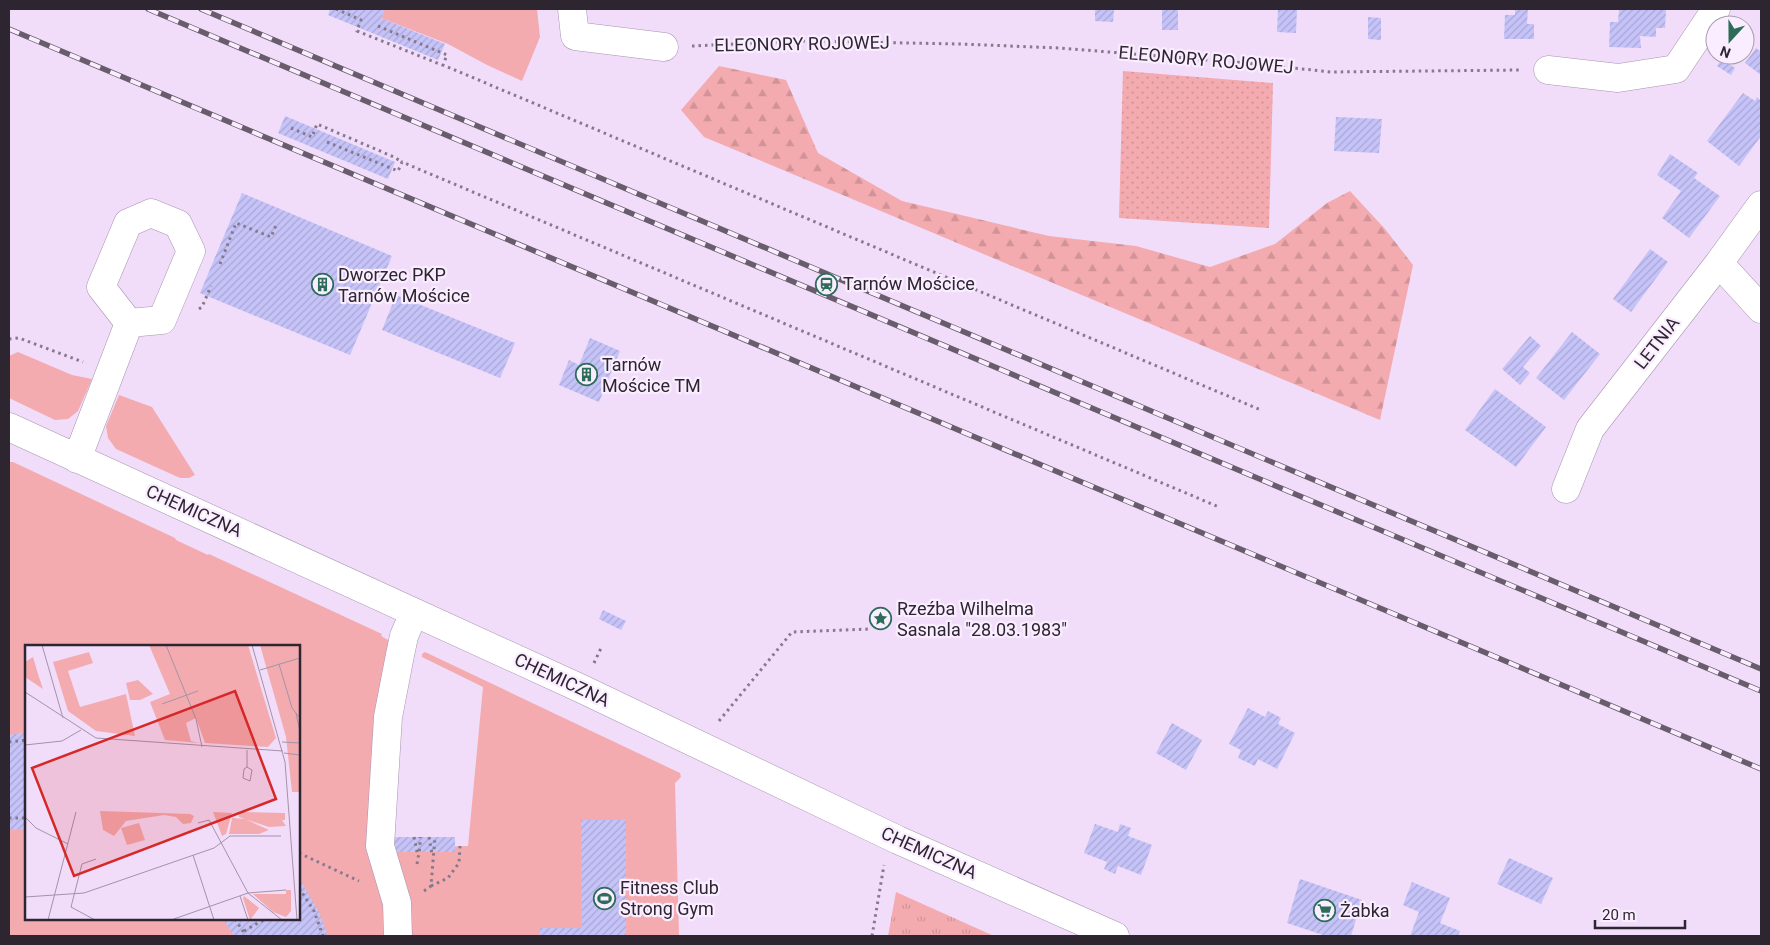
<svg xmlns="http://www.w3.org/2000/svg" width="1770" height="945" font-family="Roboto,sans-serif">
<style>
.grass{fill:#f3abb0;fill-rule:evenodd}
.forest{fill:url(#forest-firs)}
.park{fill:url(#park-tufts)}
.garden{fill:url(#garden-dots)}
.building{fill:url(#building-hatch)}
.lines{fill:none;stroke-linecap:round;stroke-linejoin:round}
.minor-casing{stroke:#a794af;stroke-width:29}
.path{stroke:#86798c;stroke-width:3;stroke-dasharray:2.5 4;stroke-linecap:butt}
.minor{stroke:#fff;stroke-width:28}
.rail-casing{stroke:#685c6d;stroke-width:5.5}
.rail{stroke:#faedff;stroke-width:4;stroke-dasharray:11;stroke-linecap:butt}
.labels{text-anchor:middle;stroke-width:4.5;stroke-linejoin:round;paint-order:stroke}
.street-label{font-size:18px;fill:#2d2530;stroke:#faedff}
.poi-label{font-size:18px;fill:#2d2530;stroke:#faedff;text-anchor:start}
.inset-road{fill:none;stroke:#a393a9;stroke-width:1}
.view{fill:#d62828;fill-opacity:0.15;stroke:#d62828;stroke-width:2.5}
.inset-edge{fill:none;stroke:#2d2530;stroke-width:2.5}
</style>
<defs>
<pattern id="forest-firs" width="22" height="20" patternUnits="userSpaceOnUse" patternTransform="scale(1.25)"><rect width="22" height="20" fill="#f3abb0"/><path d="M5 1l3.5 6h-7zM16 11l3.5 6h-7z" fill="#d19398"/></pattern>
<pattern id="park-tufts" width="24" height="20" patternUnits="userSpaceOnUse" patternTransform="scale(1.25)"><rect width="24" height="20" fill="#f3abb0"/><path d="M3 7l-1-3M5 7V3M7 7l1-3M15 17l-1-3M17 17v-4M19 17l1-3" fill="none" stroke="#d19398"/></pattern>
<pattern id="garden-dots" width="8" height="8" patternUnits="userSpaceOnUse" patternTransform="scale(1.25)"><rect width="8" height="8" fill="#f3abb0"/><path d="M2 2h.1M6 6h.1" fill="none" stroke="#d19398" stroke-width="1.8" stroke-linecap="round"/></pattern>
<pattern id="building-hatch" width="6" height="6" patternUnits="userSpaceOnUse" patternTransform="scale(1.25)"><rect width="6" height="6" fill="#c5c3f8"/><path d="M-1 1l2-2M0 6l6-6M5 7l2-2" fill="none" stroke="#aaa7d5"/></pattern>
</defs>
<rect width="100%" height="100%" fill="#f1ddfa"/>
<path class="grass" d="M385 9H537L540 37 522 81 487 65 448 44 381 18Z
M18 352 72 375 92 379 78 411 68 419 55 420 9 398V356Z
M119 395 152 407 195 475 189 478H180L116 449 108 438 106 426Z
M9 462H13L175 538 176 540 208 555 209 554 382 634 381 636 395 644 374 848 468 846 483 687 422 657V654L425 652 680 773 681 777 675 783 679 936H9ZM26 646H299V919H26Z"/>
<path class="forest" d="M719 66 786 80 818 153 902 201 1049 236 1136 246 1210 267 1275 244 1327 203 1350 191 1385 229 1413 265 1380 420 704 137 681 110Z"/>
<path class="park" d="M896 892 994 936H888Z"/>
<path class="garden" d="M1123 71 1273 83 1269 228 1119 218Z"/>
<path class="building" d="M330 9H385L381 18 445 44 438 60 328 15Z
M1095 9H1114L1113 22 1095 21Z
M1162 9H1178V30H1162Z
M1278 9H1297L1296 33 1277 32Z
M1515 9H1528L1527 24H1534V39H1504L1505 15H1515Z
M1619 9H1666L1665 28H1656V37L1640 36 1641 48 1609 47 1610 22H1618Z
M1368 17 1381 18V40L1368 39Z
M1756 48 1761 52V75L1745 63Z
M1722 59 1735 68 1731 75 1717 66Z
M1743 93 1755 101 1757 97 1761 101V136L1739 166 1707 141Z
M285 116 395 162 388 179 278 133Z
M1336 117 1382 119 1379 153 1334 151Z
M1670 154 1698 173 1694 178 1720 196 1689 238 1662 218 1681 191 1657 175Z
M242 193 392 256 350 355 200 293Z
M1650 249 1668 262 1631 312 1613 299Z
M396 295 515 343 500 378 382 330Z
M1572 332 1600 354 1564 400 1536 378Z
M1530 336 1541 346 1523 367 1530 373 1520 385 1502 369Z
M590 338 620 351 599 402 559 385 569 360 579 365Z
M1495 389 1546 427 1516 467 1465 430Z
M603 610 626 621 621 630 599 619Z
M1248 708 1265 717 1268 711 1281 718 1278 724 1295 733 1277 769 1258 759 1255 766 1238 758 1241 750 1229 744Z
M1172 723 1202 740 1186 770 1156 753Z
M26 732V829L9 830V735Z
M581 820H626V936H540V928H582Z
M1095 824 1118 832 1120 824 1131 828 1128 836 1152 845 1141 875 1118 866 1115 874 1104 869 1107 862 1084 853Z
M392 837H455V852H393Z
M1509 858 1553 878 1541 904 1497 884Z
M299 878 319 912 328 936H234L223 919H299Z
M1300 879 1362 900 1351 936H1323V935L1287 923Z
M1412 882 1450 898 1440 923 1460 931 1458 936H1410L1419 912 1403 905Z"/>
<g class="lines">
<defs>
<path id="minor" d="M572 9 575 36 664 47
M1548 70 1618 78 1676 69 1716 9
M1719 263 1761 309
M9 427 582 689 898 840 1115 936
M77 459 129 323 101 287 128 223 151 213 178 224 191 251 162 320 129 323
M1566 489 1590 429 1719 263 1761 205
M398 936 397 903 380 846 388 717 400 655 404 636 414 613"/>
</defs>
<use href="#minor" class="minor-casing"/>
<path class="path" d="M336 9 361 20 357 31 442 65
M378 26 447 55 443 65 1261 410
M692 46 802 41 960 44 1059 48 1246 63 1331 72 1520 70
M291 128 312 137 317 124 394 157 402 162
M327 142 398 171 402 162 1219 507
M220 264 236 223 271 237 277 223
M199 309 202 307 211 286
M9 339 19 338 83 362
M594 663 602 646
M719 721 792 632 869 629
M9 742 26 740
M9 818H26
M414 837 418 856
M429 837 432 854
M299 853 359 881
M417 864 420 847V837
M431 886 448 878 459 863 460 846
M299 888 314 911 323 936
M424 891 431 886 435 837
M235 919 246 936
M244 931 265 919
M872 936 884 865"/>
<use href="#minor" class="minor"/>
<defs>
<path id="rail" d="M148 9 1761 691
M201 9 1761 669
M9 29 1761 769"/>
</defs>
<use href="#rail" class="rail-casing"/>
<use href="#rail" class="rail"/>
</g>
<defs>
<symbol id="station-ring" viewBox="-11 -11 22 22"><circle r="9.5" fill="#faedff" stroke="#2d6c59" stroke-width="1.5"/><path d="M-3-6H3Q5-6 5-4V2Q5 4 3 4L4.5 6H3L1.5 4h-3L-3 6H-4.5L-3 4Q-5 4-5 2V-4Q-5-6-3-6ZM-3.5-4v3h7v-3ZM-3.5 1v1.5H-2V1ZM2 1v1.5H3.5V1Z" fill="#2d6c59"/></symbol>
<symbol id="building-ring" viewBox="-11 -11 22 22"><circle r="9.5" fill="#faedff" stroke="#2d6c59" stroke-width="1.5"/><path d="M-4-6H4V6H1V3H-1V6H-4ZM-2.5-4.3h1.7v1.8h-1.7ZM.8-4.3h1.7v1.8H.8ZM-2.5-1h1.7V.8h-1.7ZM.8-1h1.7V.8H.8Z" fill="#2d6c59"/></symbol>
<symbol id="sight-ring" viewBox="-11 -11 22 22"><circle r="9.5" fill="#faedff" stroke="#2d6c59" stroke-width="1.5"/><path d="M0-6L1.8-2.2L6-1.7L2.9 1.2L3.7 5.4L0 3.3L-3.7 5.4L-2.9 1.2L-6-1.7L-1.8-2.2Z" fill="#2d6c59"/></symbol>
<symbol id="stadium-ring" viewBox="-11 -11 22 22"><circle r="9.5" fill="#faedff" stroke="#2d6c59" stroke-width="1.5"/><path d="M0-5a6.5 5 0 1 0 0 10a6.5 5 0 1 0 0-10ZM-3.5-1.8h7v3.6h-7Z" fill="#2d6c59"/></symbol>
<symbol id="supermarket-ring" viewBox="-11 -11 22 22"><circle r="9.5" fill="#faedff" stroke="#2d6c59" stroke-width="1.5"/><path d="M-6-5.5h2.5l.6 2H6L4.5 2H-2.5L-4.4-4H-6ZM-1.5 3.2a1.3 1.3 0 1 0 .1 0ZM3 3.2a1.3 1.3 0 1 0 .1 0Z" fill="#2d6c59"/></symbol>
</defs>
<g fill-rule="evenodd">
<use href="#station-ring" x="814" y="272" width="25" height="25"/>
<use href="#building-ring" x="310" y="272" width="25" height="25"/>
<use href="#building-ring" x="574" y="362" width="25" height="25"/>
<use href="#sight-ring" x="868" y="606" width="25" height="25"/>
<use href="#stadium-ring" x="592" y="886" width="25" height="25"/>
<use href="#supermarket-ring" x="1312" y="898" width="25" height="25"/>
</g>
<g class="labels">
<g class="street-label">
<text transform="translate(802 44) rotate(-1)" y="6">ELEONORY ROJOWEJ</text>
<text transform="translate(1206 60) rotate(5)" y="6">ELEONORY ROJOWEJ</text>
<text transform="translate(1657 343) rotate(-52)" y="6">LETNIA</text>
<text transform="translate(194 511) rotate(24)" y="6">CHEMICZNA</text>
<text transform="translate(562 680) rotate(25)" y="6">CHEMICZNA</text>
<text transform="translate(929 853) rotate(24)" y="6">CHEMICZNA</text>
</g>
<g class="poi-label">
<text x="338" y="281">Dworzec PKP<tspan x="338" dy="21">Tarnów Mościce</tspan></text>
<text x="843" y="290">Tarnów Mościce</text>
<text x="602" y="371">Tarnów<tspan x="602" dy="21">Mościce TM</tspan></text>
<text x="897" y="615">Rzeźba Wilhelma<tspan x="897" dy="21">Sasnala "28.03.1983"</tspan></text>
<text x="620" y="894">Fitness Club<tspan x="620" dy="21">Strong Gym</tspan></text>
<text x="1340" y="917">Żabka</text>
</g>
</g>
<g transform="translate(25 645)">
<rect width="275" height="275" fill="#f1ddfa"/>
<path d="M124 0H223L251 93 243 102 180 98 171 73 161 78 166 96 174 98 140 95 125 57 145 49ZM8 12 13 29 18 44 0 32V17ZM188 167 207 168 201 189 197 191ZM214 167 260 168V175H257L261 181 244 182 214 172ZM207 173 220 174 244 185 234 189H204Z" fill="#f3abb0"/>
<path d="M75 166 165 169 169 171 166 178 158 179 151 172 139 170 101 176 89 191 78 185Z" fill="#f3abb0"/>
<path d="M235 0H275V147H267L261 92ZM64 7 68 18 43 26 55 62 101 49 110 91 71 86 43 66 28 17ZM113 35 128 49 115 55H105L101 38ZM261 245H266V266L261 272 248 267 228 249H261ZM219 251 234 263 225 275 218 253Z" fill="#f3abb0"/>
<path d="M114 178 120 195 102 200 96 183Z" fill="#f3abb0"/>
<path class="inset-road" d="M17 0 38 73M141 0 171 74 177 102M227 0 260 117 272 275M254 19 267 63 275 73M235 25 275 13M0 47 71 93 258 106M137 59 173 46M271 68 275 87M257 97 275 98M0 100 37 96 56 85M222 105V122L227 125 225 136 218 133 219 124 222 122M259 108 275 110M0 172 11 183 43 199M173 178 184 175 223 248 257 275M168 210 189 275M215 251 223 275M0 252 59 248 189 203 205 191H256M23 275 51 167M70 275 46 262 57 219 71 214M146 275 223 248 261 245"/>
<path class="view" d="M210 46 251 154 49 231 7 123Z"/>
<rect width="275" height="275" class="inset-edge"/>
</g>
<rect width="1770" height="945" fill="none" stroke="#2d2530" stroke-width="20"/>
<g transform="translate(1730 40) rotate(201)"><circle r="24" fill="#faedff" stroke="#a89dac"/>
<path d="M0-4L9 19L0 12L-9 19Z" fill="#2d6c59"/>
<text y="-8" font-size="14" font-weight="bold" text-anchor="middle" fill="#2d2530">N</text>
</g>
<path d="M1595 920v8h90v-8" fill="none" stroke="#2d2530" stroke-width="2.5"/>
<text x="1602" y="920" font-size="15" fill="#2d2530" stroke="#faedff" stroke-width="4" paint-order="stroke">20 m</text>
</svg>
